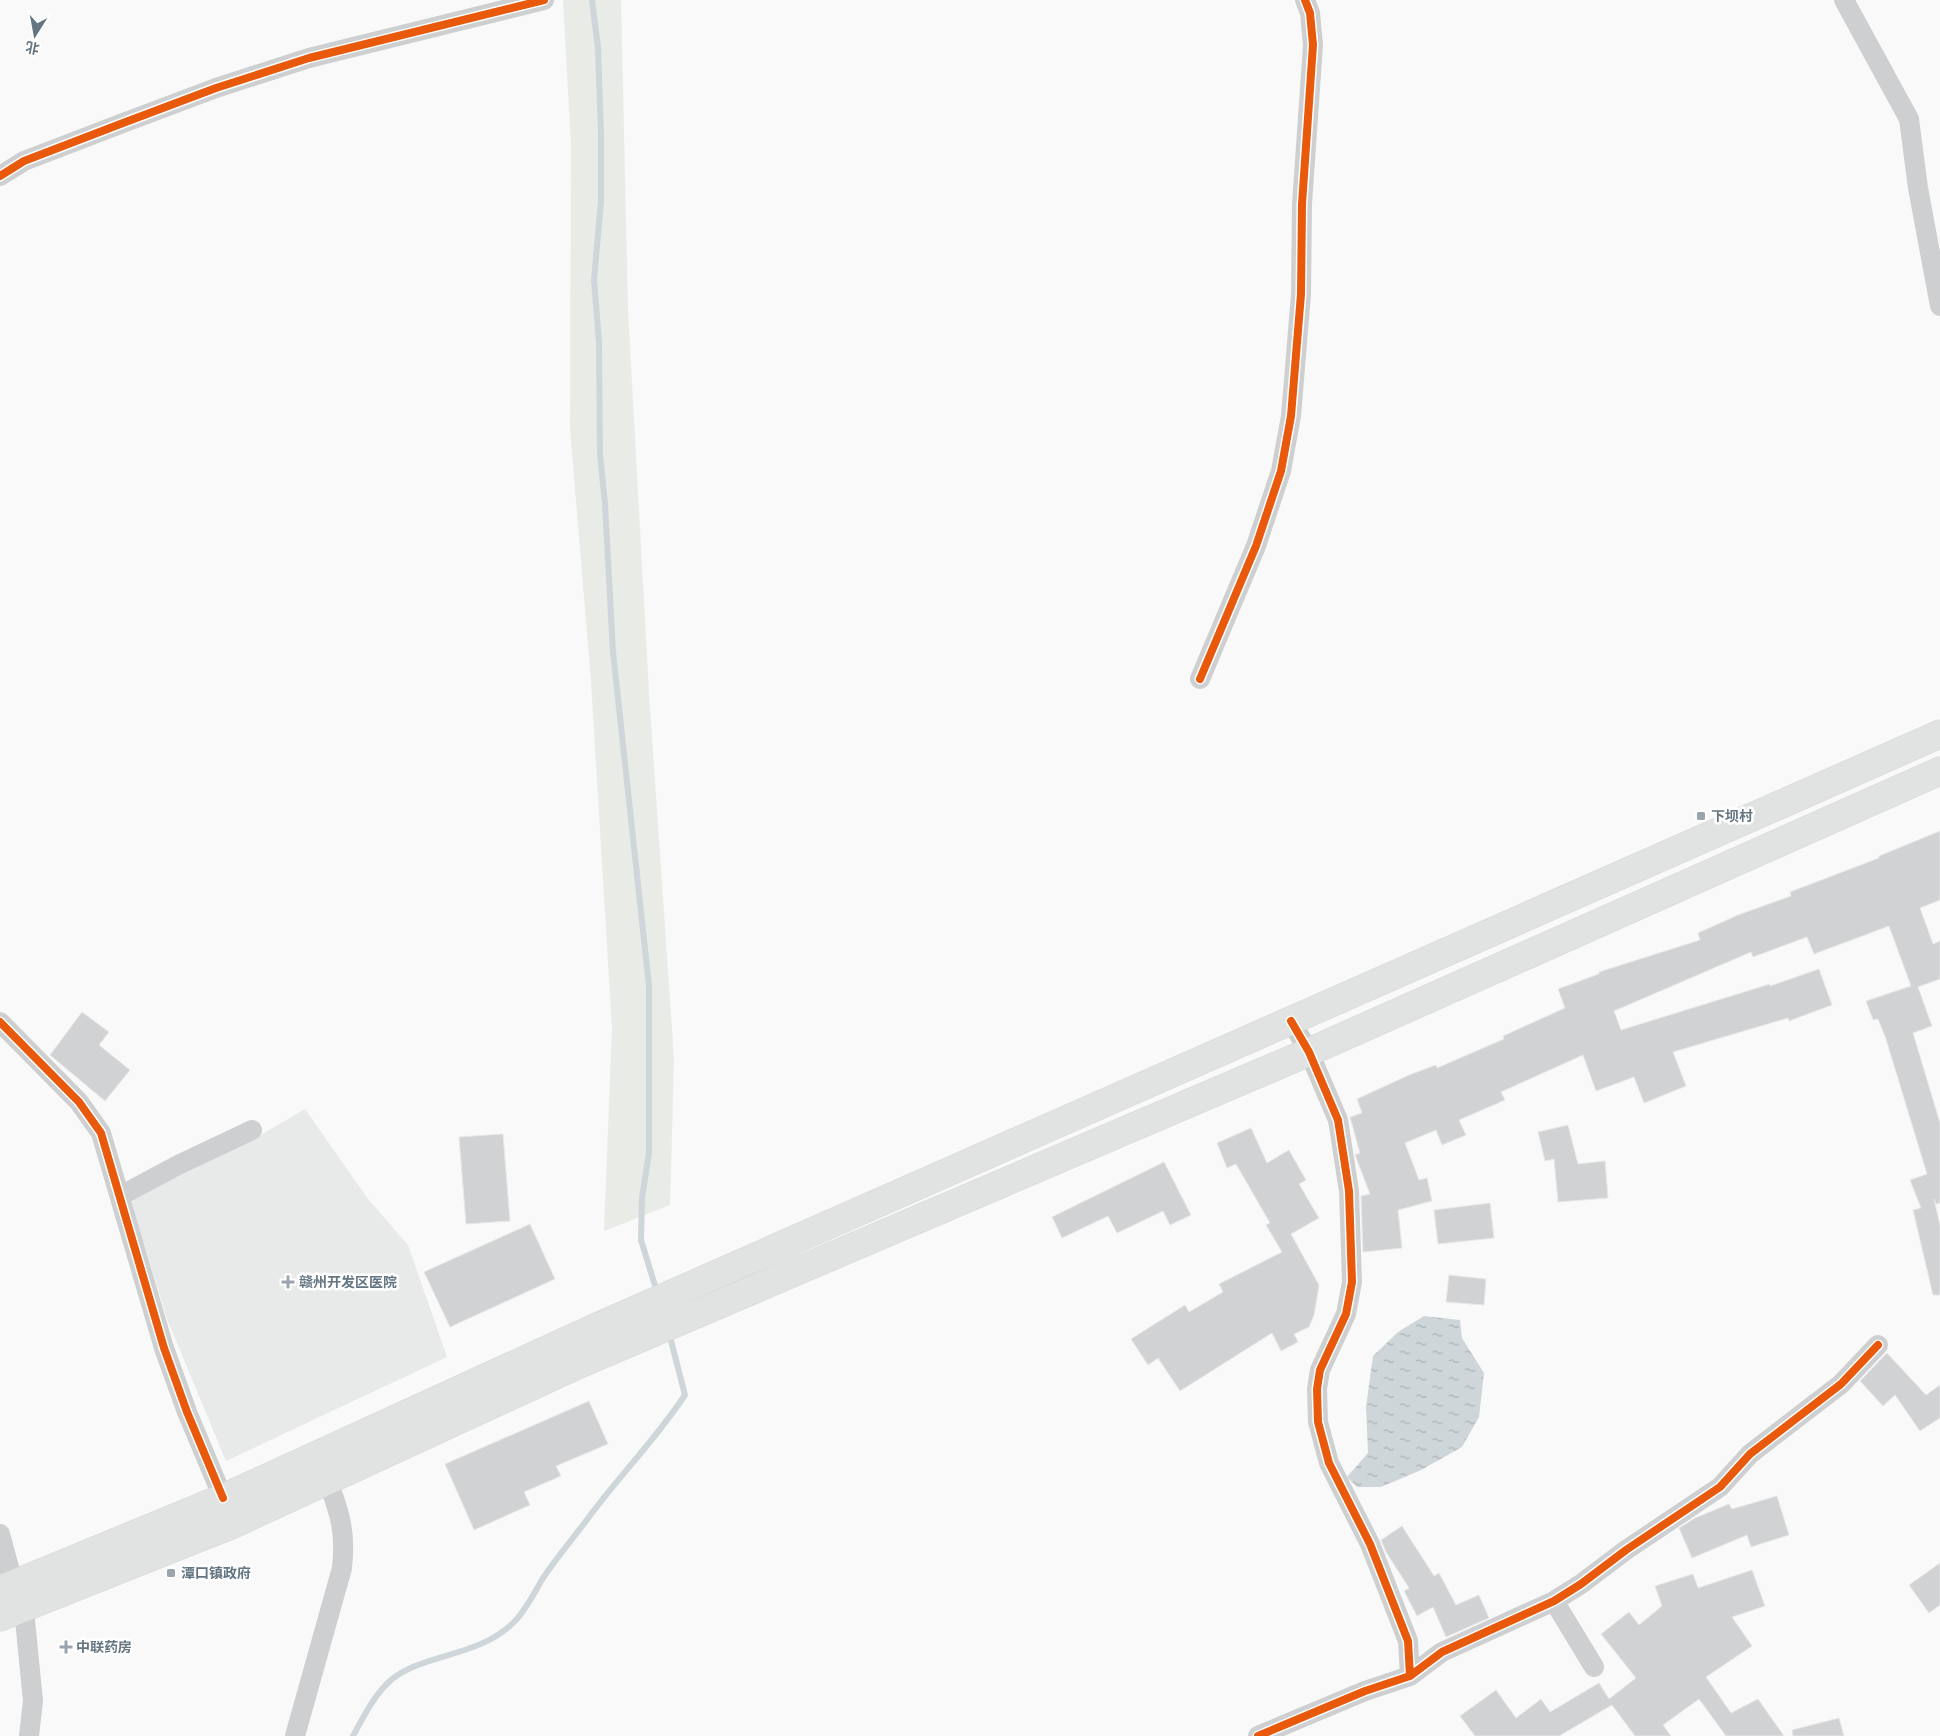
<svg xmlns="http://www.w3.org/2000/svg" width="1940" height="1736" font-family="Overpass,'Noto Sans SC',sans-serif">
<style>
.built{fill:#e8e9e9}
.grass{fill:#e8ebe6}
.water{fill:url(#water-ripples)}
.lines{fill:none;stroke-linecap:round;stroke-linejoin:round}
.stream{stroke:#ced6d9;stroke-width:6}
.building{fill:#d0d2d3;stroke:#e8e8e8}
.highway-casing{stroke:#d5d6d6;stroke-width:29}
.minor{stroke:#cecfd0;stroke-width:20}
.highway{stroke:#e1e2e2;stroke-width:28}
.cycleway-casing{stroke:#fff;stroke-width:11}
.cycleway{stroke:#e8590c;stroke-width:8}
.poi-dot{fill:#99a4ac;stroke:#fff;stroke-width:2}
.labels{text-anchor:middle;stroke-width:5;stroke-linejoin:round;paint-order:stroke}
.poi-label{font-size:14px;font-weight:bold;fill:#657683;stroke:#fff;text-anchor:start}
</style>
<defs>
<pattern id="water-ripples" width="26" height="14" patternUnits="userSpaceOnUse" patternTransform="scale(1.25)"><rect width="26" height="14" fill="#ced6d9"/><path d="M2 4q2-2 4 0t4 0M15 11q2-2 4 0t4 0" fill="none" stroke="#abb2b5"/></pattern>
</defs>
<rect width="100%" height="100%" fill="#f9f9f9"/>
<path class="built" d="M305 1109 368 1199 408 1245 447 1357 226 1461 167 1319 132 1205 133 1195 259 1136Z"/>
<path class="grass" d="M563 0H621L628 311 649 693 674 1059 670 1205 604 1231 612 1028 591 681 570 429 571 144Z"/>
<path class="water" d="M1424 1316 1460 1320 1462 1338 1484 1373 1479 1417 1462 1447 1421 1470 1381 1487H1357L1347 1477 1368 1453 1366 1407 1373 1356 1398 1332Z"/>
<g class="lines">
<path class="stream" d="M592 0 598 48 601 133V201L594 280 599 342 600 454 605 504 613 652 649 986V1153L642 1198 641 1240 657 1292
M353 1736C364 1716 374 1695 391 1680 424 1653 480 1657 514 1622 526 1610 534 1593 543 1578 557 1557 574 1537 589 1517 620 1475 656 1439 685 1395L669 1333"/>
</g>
<path class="building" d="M1940 831V900L1920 908 1933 944 1940 941V979L1918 987 1932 1026 1913 1033 1940 1123V1203L1936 1204 1934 1199 1940 1225V1295H1933L1913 1210 1921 1208 1910 1180 1927 1174 1886 1039 1878 1019 1873 1020 1866 1001 1911 986 1889 926 1814 954 1807 937 1753 957 1751 952 1614 1011 1621 1030 1770 984V986L1819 969 1832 1005 1789 1021 1788 1018 1673 1052 1686 1086 1644 1103 1634 1077 1596 1091 1583 1055 1501 1092 1505 1100 1459 1120 1466 1135 1442 1145 1436 1130 1405 1143 1419 1180 1427 1178 1432 1201 1398 1210 1402 1248 1363 1252 1361 1196 1370 1194 1355 1155 1360 1153 1350 1117 1362 1113 1357 1099 1409 1075 1436 1065 1437 1068 1504 1039 1503 1036 1565 1008 1558 989 1599 974V972L1700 940 1698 933 1738 915 1791 896 1790 892 1879 858V856Z
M82 1012 109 1032 99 1045 130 1070 105 1101 50 1055Z
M1568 1125 1578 1164 1605 1161 1608 1198 1558 1202 1554 1159 1545 1161 1538 1132Z
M1251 1128 1267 1163 1289 1150 1306 1180 1299 1184 1319 1218 1291 1234 1319 1285 1314 1315 1309 1327 1294 1334 1298 1342 1281 1351 1272 1333 1180 1391 1158 1358 1148 1365 1131 1339 1185 1305 1189 1312 1223 1292 1219 1284 1282 1252 1266 1225 1270 1223 1236 1164 1227 1168 1217 1143Z
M503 1134 510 1221 466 1224 459 1137Z
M1164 1162 1191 1215 1170 1225 1163 1211 1117 1233 1108 1216 1062 1238 1052 1217Z
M1490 1203 1494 1238 1438 1244 1434 1210Z
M530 1224 555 1279 450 1327 424 1272Z
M1449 1275 1486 1279 1484 1305 1446 1302Z
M1887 1353 1926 1395 1940 1385V1418L1920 1431 1895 1395 1883 1406 1860 1381Z
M589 1401 608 1444 556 1466 561 1476 524 1492 530 1505 474 1530 445 1464Z
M1777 1496 1789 1535 1751 1547 1747 1535 1692 1558 1679 1528 1695 1518 1729 1504 1732 1509Z
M1402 1526 1434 1576 1439 1573 1456 1605 1479 1595 1489 1618 1446 1637 1433 1607 1417 1616 1404 1591 1409 1588 1386 1552 1381 1540Z
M1940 1563V1605L1929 1613 1909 1585Z
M1752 1570 1765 1606 1732 1617 1752 1646 1706 1677 1731 1713 1758 1699 1784 1736H1726L1699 1699 1663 1725 1671 1736H1635L1612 1705 1559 1736H1475L1460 1716 1496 1690 1516 1718 1541 1699 1550 1712 1599 1683 1609 1699 1636 1678 1601 1634 1629 1612 1639 1625 1662 1606 1655 1586 1693 1574 1698 1588Z
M1839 1718 1844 1736H1793L1792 1730Z"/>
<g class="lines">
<defs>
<path id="highway" d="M0 1590 223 1498 597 1327 1940 734
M0 1617 231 1525 575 1366 1309 1052 1940 771"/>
</defs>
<use href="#highway" class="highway-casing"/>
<path class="minor" d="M1844 0 1909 119 1918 188 1940 306
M0 176 24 161 123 123 216 88 309 58 544 0
M1200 679 1256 546 1281 471 1291 416 1301 294 1302 204 1313 45 1310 13 1305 0
M0 1022 79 1102 101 1133 164 1348 187 1412 223 1498
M120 1196 178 1165 252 1130
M0 1534 14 1586
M1554 1601 1594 1667
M24 1610 33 1701 29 1736
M1410 1676 1442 1652 1554 1601 1581 1584 1626 1550 1720 1487 1750 1454 1841 1384 1878 1345
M295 1736 342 1568C346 1532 340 1514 328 1481
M1258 1736 1365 1691 1410 1676 1408 1641 1370 1544 1329 1463 1318 1422 1317 1389 1320 1370 1346 1314 1352 1282 1349 1191 1338 1120 1309 1052 1291 1021"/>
<use href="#highway" class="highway"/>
<defs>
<path id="cycleway" d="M0 176 24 161 123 123 216 88 309 58 544 0
M1200 679 1256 546 1281 471 1291 416 1301 294 1302 204 1313 45 1310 13 1305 0
M0 1022 79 1102 101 1133 164 1348 187 1412 223 1498
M1410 1676 1442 1652 1554 1601 1581 1584 1626 1550 1720 1487 1750 1454 1841 1384 1878 1345
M1258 1736 1365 1691 1410 1676 1408 1641 1370 1544 1329 1463 1318 1422 1317 1389 1320 1370 1346 1314 1352 1282 1349 1191 1338 1120 1309 1052 1291 1021"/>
</defs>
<use href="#cycleway" class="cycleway-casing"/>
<use href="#cycleway" class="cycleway"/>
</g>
<g class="poi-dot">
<rect x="1696" y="811" width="10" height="10" rx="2.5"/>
<path d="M285.5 1274.5h5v5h5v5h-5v5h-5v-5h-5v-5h5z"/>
<rect x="166" y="1568" width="10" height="10" rx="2.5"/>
<path d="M63.5 1639.5h5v5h5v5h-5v5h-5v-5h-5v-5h5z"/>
</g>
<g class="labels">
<g class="poi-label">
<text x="1711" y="821">下坝村</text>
<text x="299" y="1287">赣州开发区医院</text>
<text x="181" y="1578">潭口镇政府</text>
<text x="76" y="1652">中联药房</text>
</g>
</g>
<g transform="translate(35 35) rotate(191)" stroke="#ffffff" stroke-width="4" paint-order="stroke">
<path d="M0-4L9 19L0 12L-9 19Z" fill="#657683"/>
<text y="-8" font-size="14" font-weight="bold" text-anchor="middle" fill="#657683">北</text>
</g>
</svg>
